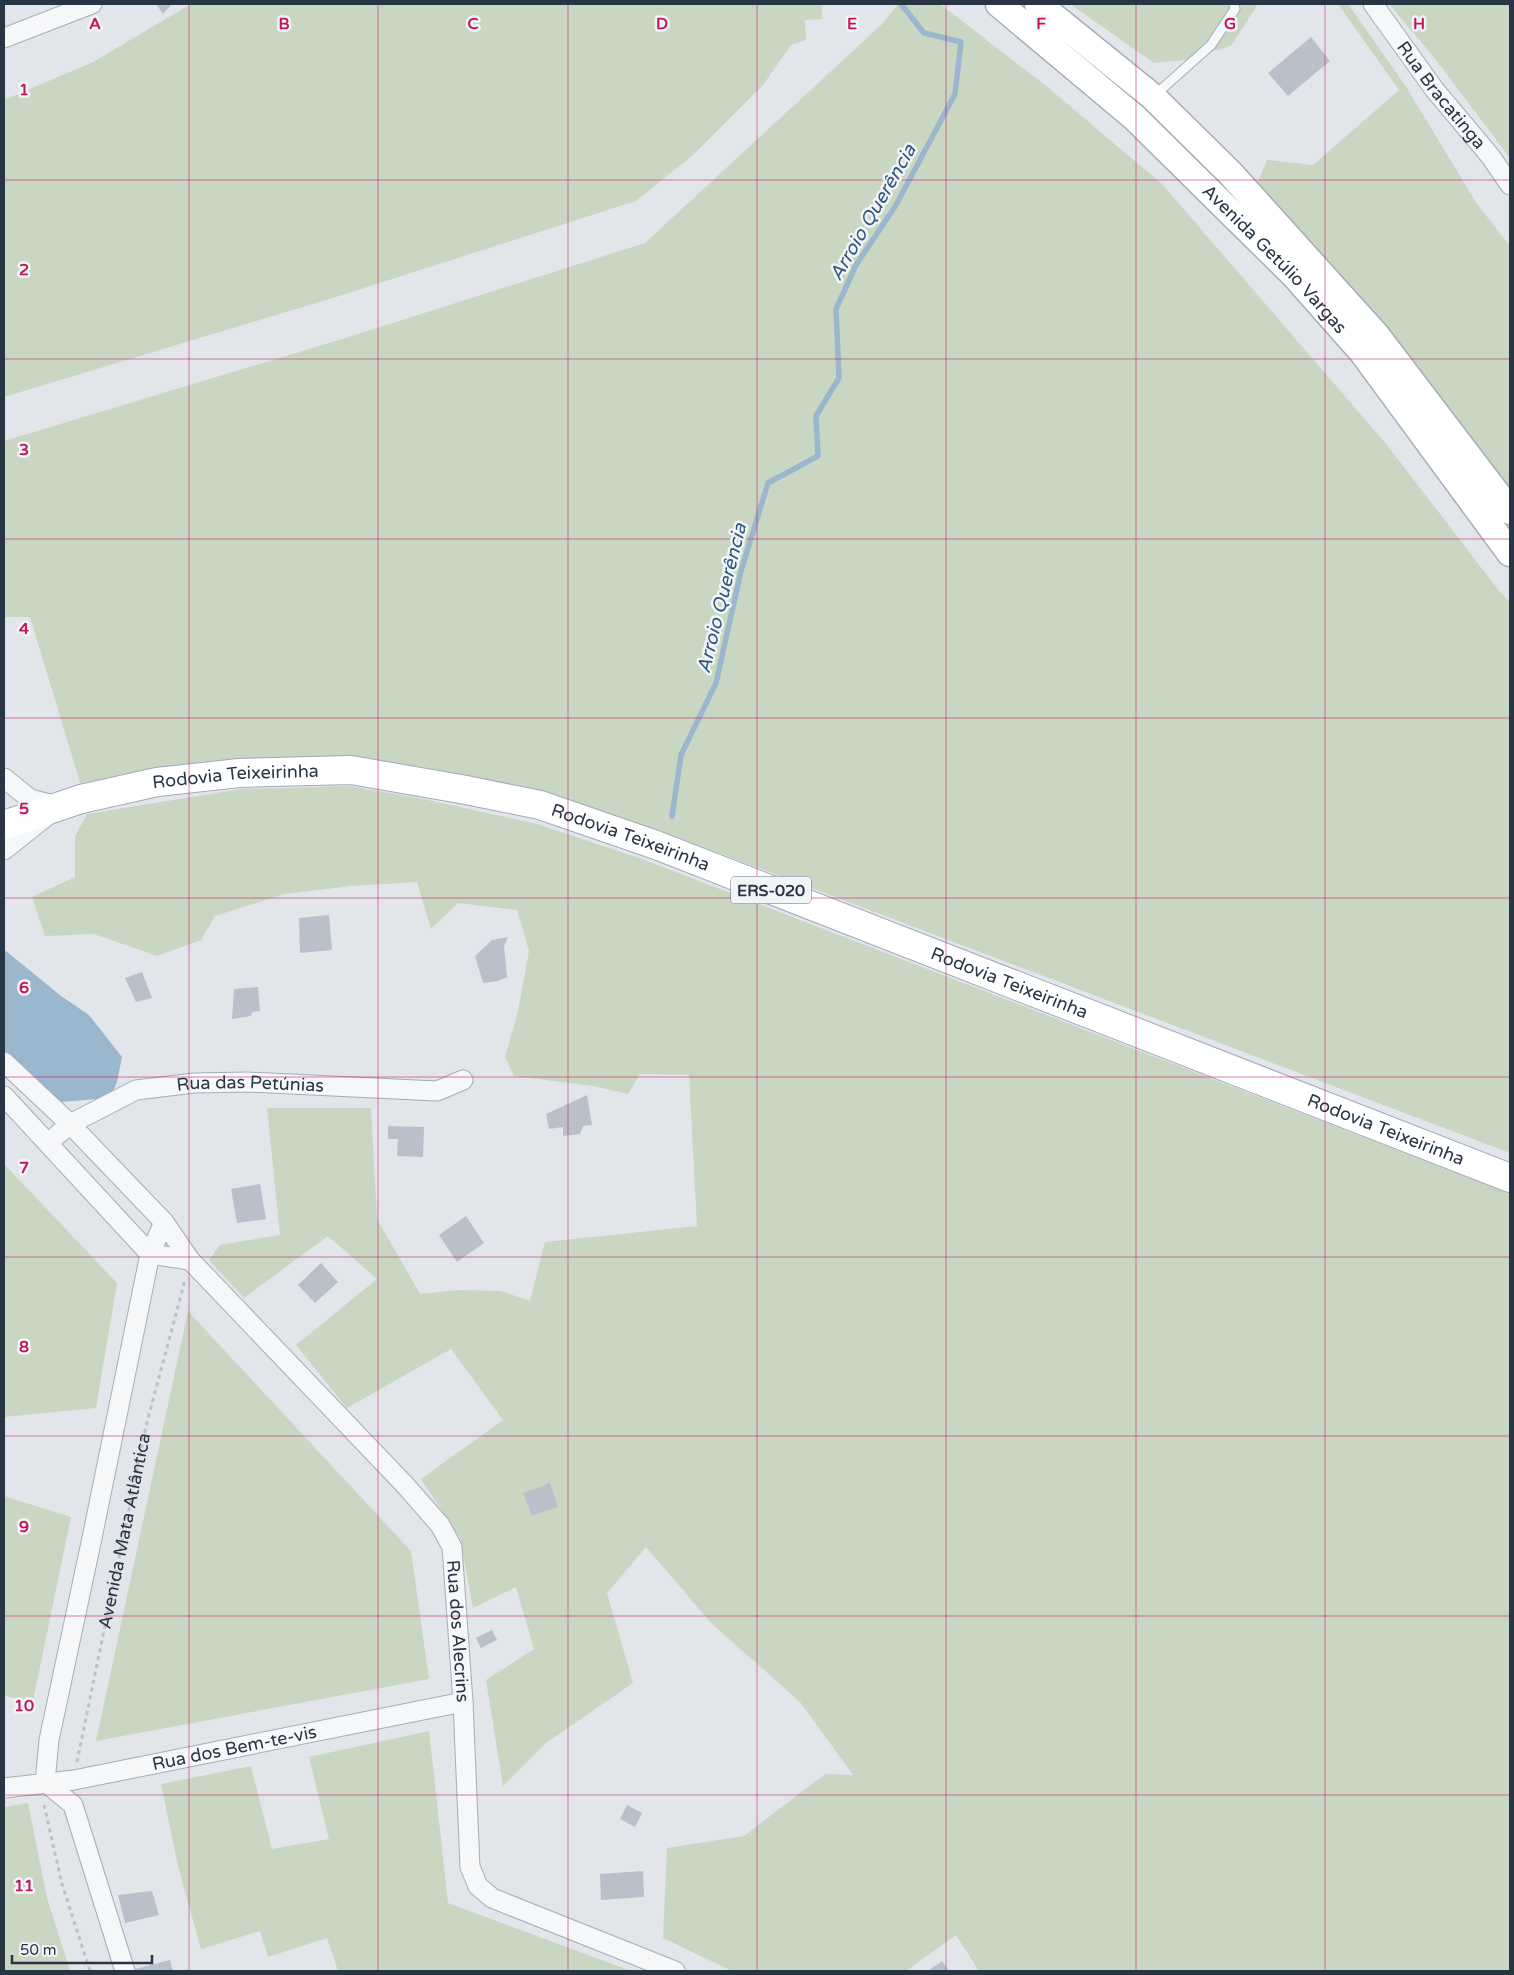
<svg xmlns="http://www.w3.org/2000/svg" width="1514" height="1975" font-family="'Varela Round',sans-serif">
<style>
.green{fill:#c9d6c2}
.water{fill:#9ab7ce}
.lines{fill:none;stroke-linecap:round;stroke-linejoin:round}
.stream{stroke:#9ab7ce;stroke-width:5.5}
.building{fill:#b9c0ca}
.service-casing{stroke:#a6adb6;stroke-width:11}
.minor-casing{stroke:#a6adb6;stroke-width:21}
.secondary-casing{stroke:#a6adb6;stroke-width:29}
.primary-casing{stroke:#a0abb8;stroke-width:30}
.path{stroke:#bcc1c7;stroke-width:3;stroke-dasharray:4 4;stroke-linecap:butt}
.service{stroke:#f5f7f9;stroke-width:9}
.minor{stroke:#f5f7f9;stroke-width:19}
.secondary{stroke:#fff;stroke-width:26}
.primary{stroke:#fff;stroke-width:28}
.grid{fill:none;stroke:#c2185b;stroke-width:1;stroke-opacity:0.55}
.labels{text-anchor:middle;stroke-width:5;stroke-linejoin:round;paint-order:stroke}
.shield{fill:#f2f5f8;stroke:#656f7b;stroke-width:1}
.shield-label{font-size:16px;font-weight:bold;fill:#283545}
.street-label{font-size:18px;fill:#283545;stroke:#f2f5f8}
.water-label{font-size:19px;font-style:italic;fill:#2f577c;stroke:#f2f5f8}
.grid-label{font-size:16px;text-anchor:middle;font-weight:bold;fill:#c2185b;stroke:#f2f5f8;stroke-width:5;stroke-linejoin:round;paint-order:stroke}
</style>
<rect width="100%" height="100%" fill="#e2e6eb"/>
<path class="green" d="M191 4H822V19L805 20 806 40 791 45 763 85 693 155 636 201 336 297 4 397V100L93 62Z
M898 4H940L1045 85 1162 184 1387 445 1500 592 1510 602V1153L669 834 548 796 356 758 234 759 81 786 30 617H4V441L339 340 645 243 882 24Z
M1070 4H1258L1231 46 1186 60 1154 63Z
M1338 4H1348L1405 85 1477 204 1510 246V496L1420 370 1257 184 1267 160 1313 165 1399 90Z
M1389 4H1510V158L1433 56Z
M348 786 419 798 537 824 645 860 1510 1194V1971H979L956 1935 906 1971H732L663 1938 667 1848 744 1836 825 1774 853 1775 800 1702 712 1624 646 1547 607 1593 633 1683 546 1743 503 1786 486 1680 534 1649 516 1587 473 1608 460 1538 421 1479 503 1420 451 1349 347 1408 296 1345 377 1279 328 1236 244 1298 209 1260 220 1245 280 1235 267 1108H371L377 1219 420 1294 458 1290 501 1291 530 1301 545 1242 697 1226 689 1075 640 1074 628 1094 593 1086 514 1076 505 1057 518 1011 529 951 517 910 458 903 431 929 417 882 351 886 285 894 215 916 201 940 157 956 94 934 45 936 32 897 75 877V836L87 814 241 789Z
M4 1164 117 1283 96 1408 4 1417Z
M188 1311 411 1551 429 1679 96 1741Z
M4 1496 71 1517 33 1701 4 1696Z
M429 1731 448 1903 631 1971H338L327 1938 268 1957 260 1931 201 1949 178 1866 161 1784 251 1766 272 1849 329 1839 309 1757Z
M28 1803 47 1898 70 1971H4V1807Z"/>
<path class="water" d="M6 951 61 996 89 1015 122 1057 117 1082 110 1098 61 1102 4 1051V952Z"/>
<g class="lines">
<path class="stream" d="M672 816 681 755 716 683 741 571 768 483 818 456 816 416 839 378 836 309 856 265 896 205 955 94 961 42 924 33 901 4"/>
</g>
<path class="building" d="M156 4H172L163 14Z
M1311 37 1330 61 1288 96 1268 73Z
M329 915 332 950 300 953 299 918Z
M508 937 504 946 507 977 498 981 483 983 475 956 492 940Z
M142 972 152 998 136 1002 125 978Z
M258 987 260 1011 252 1012 251 1016 232 1019 234 989Z
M587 1095 592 1125 583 1126 580 1134 563 1136V1127L549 1129 546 1114Z
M388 1126 424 1127 423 1157 397 1156 398 1139H388Z
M260 1184 266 1219 237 1223 231 1189Z
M466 1216 484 1243 457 1262 439 1235Z
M321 1263 338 1282 315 1303 298 1285Z
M550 1483 558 1507 532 1516 523 1493Z
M492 1630 497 1640 481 1648 476 1638Z
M627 1805 642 1813 635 1827 620 1819Z
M643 1871 644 1897 601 1900 600 1874Z
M152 1891 159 1915 125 1923 118 1895Z
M170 1960 173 1971H135V1969Z
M942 1961 949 1971H928Z"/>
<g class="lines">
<defs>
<path id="service" d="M1155 95 1211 45 1235 9 1234 4"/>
<g id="minor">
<path id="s2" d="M1373 4 1434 89 1491 157 1510 185"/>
<path d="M4 38 92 4"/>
<path d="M4 778 30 799 57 806"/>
<path d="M4 850 48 815"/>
<path id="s3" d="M4 1062 70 1124 164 1222 190 1260 405 1485 440 1525 452 1547 463 1702 470 1867 478 1886 492 1898 675 1971"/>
<path d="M4 1096 150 1254 190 1260"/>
<path id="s4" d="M48 1143 70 1124 136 1090 194 1083 247 1082 437 1091 463 1080"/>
<path id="s5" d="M4 1788 74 1780 463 1702"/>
<path d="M125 1971 73 1805 45 1782 49 1740 92 1538 150 1254 164 1222"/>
</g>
<g id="secondary">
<path id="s6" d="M999 4 1135 118 1294 275 1363 353 1510 553"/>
<path d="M1038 4 1153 97 1231 174 1377 336 1510 511"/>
</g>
<g id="primary">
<path id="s7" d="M4 825 81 799 157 782 239 773 351 770 466 790 540 805 656 845 1510 1178"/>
</g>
</defs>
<use href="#service" class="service-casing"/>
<use href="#minor" class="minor-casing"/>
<use href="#secondary" class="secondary-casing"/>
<use href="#primary" class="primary-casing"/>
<g class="path">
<path id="s1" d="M77 1762 146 1426 185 1280"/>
<path d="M44 1805 62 1884 90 1971"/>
</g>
<use href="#service" class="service"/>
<use href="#minor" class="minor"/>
<use href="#secondary" class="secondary"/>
<use href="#primary" class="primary"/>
</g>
<path class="grid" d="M189 4V1971M378 4V1971M568 4V1971M757 4V1971M946 4V1971M1136 4V1971M1325 4V1971M4 180H1510M4 359H1510M4 539H1510M4 718H1510M4 898H1510M4 1077H1510M4 1257H1510M4 1436H1510M4 1616H1510M4 1795H1510"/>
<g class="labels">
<rect class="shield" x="731" y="876.5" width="80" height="27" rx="4"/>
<g class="shield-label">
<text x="771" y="896">ERS-020</text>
</g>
<g class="street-label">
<text dy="6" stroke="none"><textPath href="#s2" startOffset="114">Rua Bracatinga</textPath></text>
<text dy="6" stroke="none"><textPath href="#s6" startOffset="376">Avenida Getúlio Vargas</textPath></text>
<text dy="6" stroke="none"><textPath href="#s7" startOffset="238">Rodovia Teixeirinha</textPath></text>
<text dy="6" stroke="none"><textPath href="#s7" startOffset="642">Rodovia Teixeirinha</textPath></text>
<text dy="6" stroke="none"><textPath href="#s7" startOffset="1048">Rodovia Teixeirinha</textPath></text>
<text dy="6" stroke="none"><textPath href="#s4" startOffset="218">Rua das Petúnias</textPath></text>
<text dy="6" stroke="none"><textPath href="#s7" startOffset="1452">Rodovia Teixeirinha</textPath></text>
<text dy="6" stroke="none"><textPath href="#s1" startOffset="236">Avenida Mata Atlântica</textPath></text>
<text dy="6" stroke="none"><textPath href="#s3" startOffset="746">Rua dos Alecrins</textPath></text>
<text dy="6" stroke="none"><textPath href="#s5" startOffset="234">Rua dos Bem-te-vis</textPath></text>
</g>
<g class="water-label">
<text transform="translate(872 212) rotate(-60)" y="7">Arroio Querência</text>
<text transform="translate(721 598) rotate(-76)" y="7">Arroio Querência</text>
</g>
</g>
<g class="grid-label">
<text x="95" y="29">A</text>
<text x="284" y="29">B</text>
<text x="473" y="29">C</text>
<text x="662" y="29">D</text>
<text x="852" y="29">E</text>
<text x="1041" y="29">F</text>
<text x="1230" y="29">G</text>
<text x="1419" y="29">H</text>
<text x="24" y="95">1</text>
<text x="24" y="275">2</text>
<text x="24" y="455">3</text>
<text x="24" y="634">4</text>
<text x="24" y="814">5</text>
<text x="24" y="993">6</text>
<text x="24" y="1173">7</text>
<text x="24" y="1352">8</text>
<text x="24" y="1532">9</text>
<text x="24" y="1711">10</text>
<text x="24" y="1891">11</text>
</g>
<rect width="1514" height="1975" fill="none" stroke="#283545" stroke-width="10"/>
<path d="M12 1955v8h140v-8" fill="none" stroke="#283545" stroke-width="2.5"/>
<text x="20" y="1955" font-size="15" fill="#283545" stroke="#f2f5f8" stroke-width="4" paint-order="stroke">50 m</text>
</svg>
